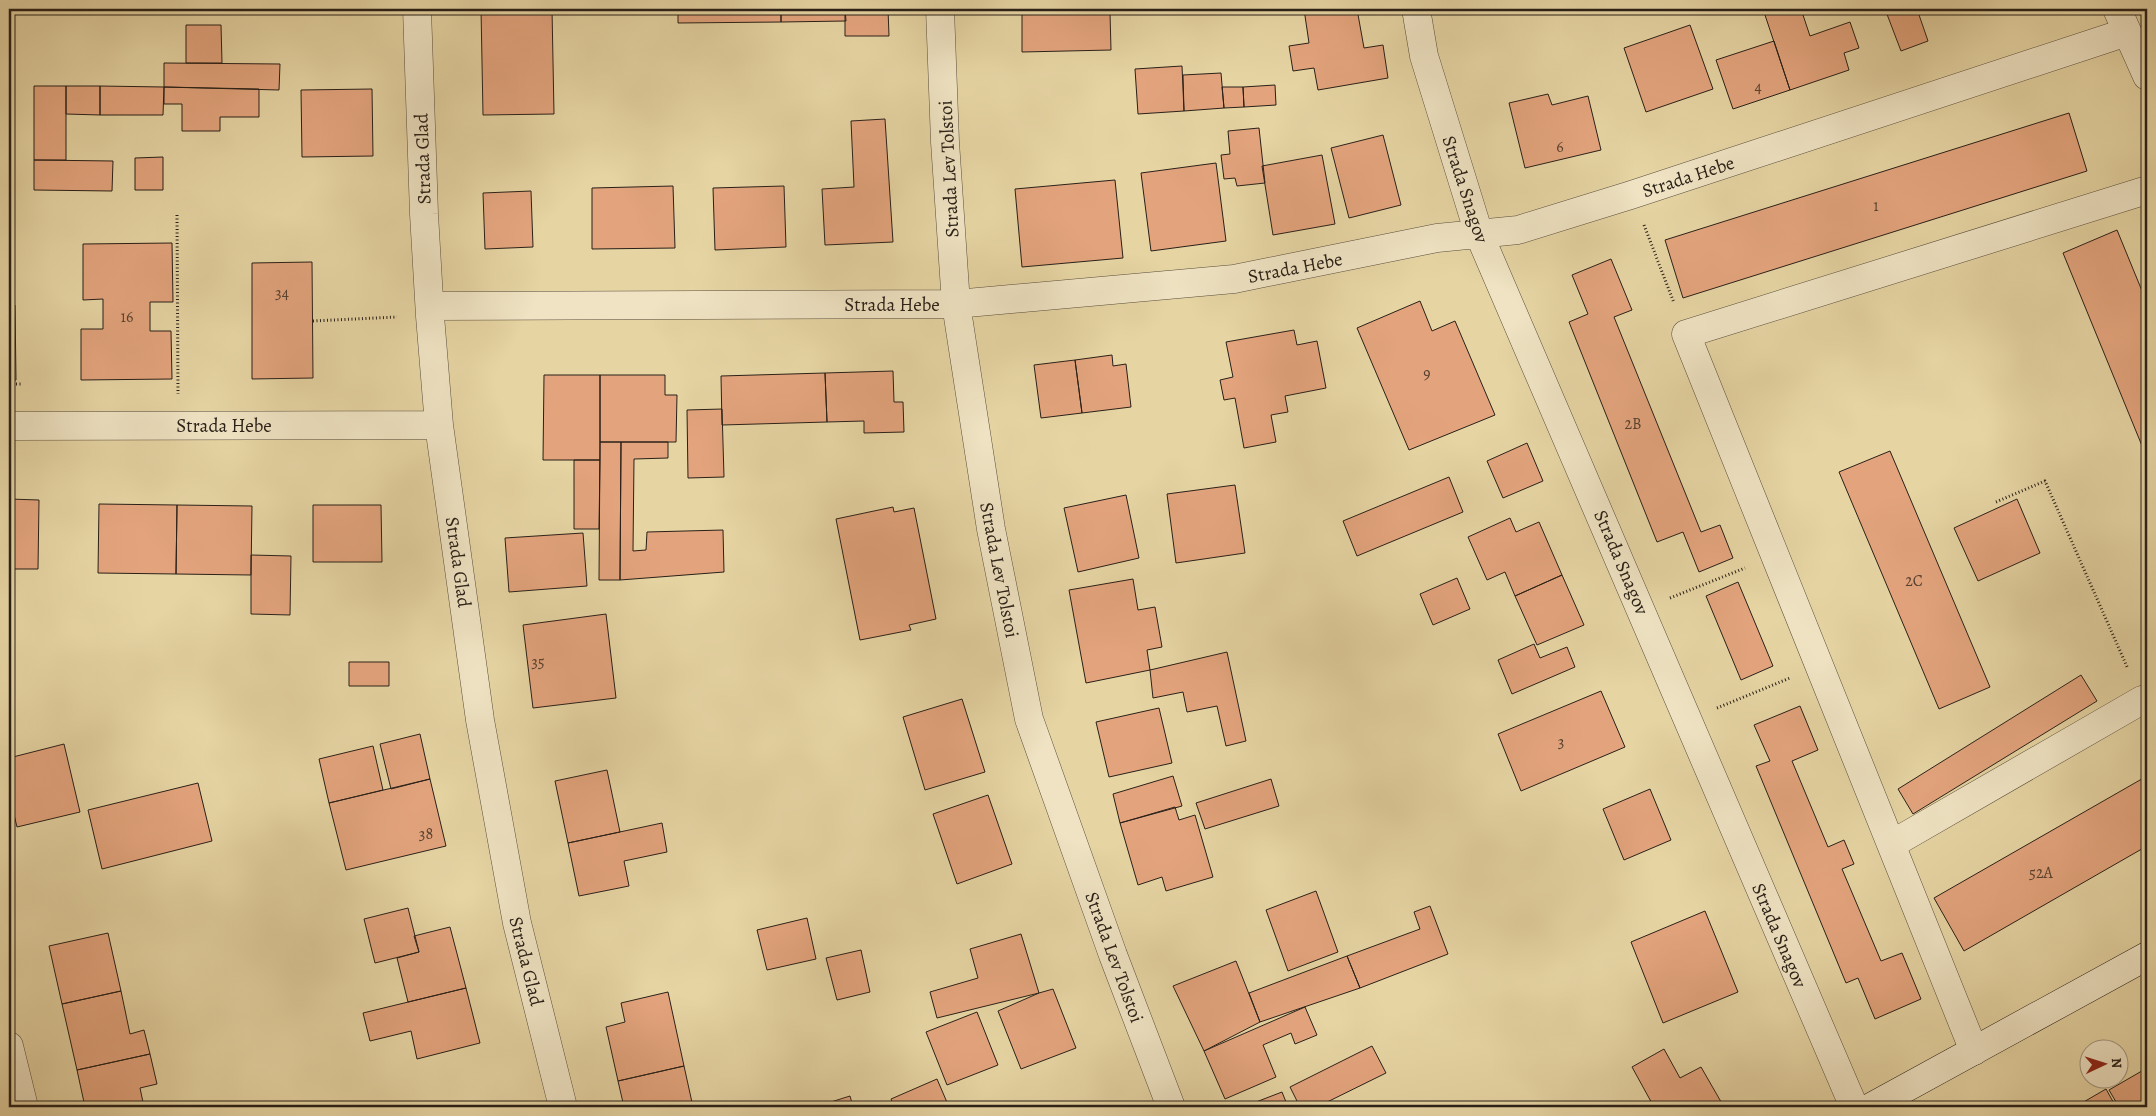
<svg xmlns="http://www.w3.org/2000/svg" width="2156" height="1116" font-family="Alegreya,serif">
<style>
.building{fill:#e3a47d;stroke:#292018}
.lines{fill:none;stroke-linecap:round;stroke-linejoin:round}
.street-casing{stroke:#584d3b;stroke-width:29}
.secondary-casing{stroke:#292018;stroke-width:29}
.path{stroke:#292018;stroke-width:3;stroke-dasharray:1 2.5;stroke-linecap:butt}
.street{stroke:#efe3c3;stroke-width:28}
.secondary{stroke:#efe3c3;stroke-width:28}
.labels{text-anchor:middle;stroke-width:4;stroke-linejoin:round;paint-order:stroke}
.number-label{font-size:16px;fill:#584131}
.street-label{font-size:19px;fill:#292018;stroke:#efe3c3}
</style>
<rect width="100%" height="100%" fill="#e6d4a3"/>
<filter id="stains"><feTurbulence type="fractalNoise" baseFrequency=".004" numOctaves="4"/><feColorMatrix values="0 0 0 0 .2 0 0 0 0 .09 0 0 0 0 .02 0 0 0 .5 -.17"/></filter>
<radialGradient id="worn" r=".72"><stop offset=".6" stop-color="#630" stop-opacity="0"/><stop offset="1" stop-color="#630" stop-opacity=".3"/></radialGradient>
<path class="building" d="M481 9H552L554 114 483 115Z
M678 9H781V22L678 23Z
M781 9H845L846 21 781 22Z
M845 9H888L889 36H845Z
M1022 9H1061V14L1110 13 1111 50 1022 52Z
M1304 9H1357L1364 48 1383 45 1388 78 1318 90 1314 68 1293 71 1289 46 1309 43Z
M1763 9H1801L1810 36 1850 22 1859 48 1844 53 1849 70 1790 90Z
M1885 9H1917L1928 41 1901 51Z
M186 25H221L222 63H186Z
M1690 25 1713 89 1646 112 1624 48Z
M1774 41 1790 90 1733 109 1716 60Z
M164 63 280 64 279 90 164 87Z
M1182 66 1184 111 1138 114 1135 69Z
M1221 73 1224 108 1184 111 1183 75Z
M1275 85 1276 105 1244 107 1243 87Z
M34 86H66V160H34Z
M66 86H100V115L66 114Z
M100 86 164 87 163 115H100Z
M164 87 259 89V117H220V131H182V104H164Z
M1222 87H1243L1244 107 1224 108Z
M372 89 373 156 302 157 301 90Z
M1548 94 1552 105 1588 96 1601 150 1525 168 1509 103Z
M2069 113 2087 171 1683 298 1665 240Z
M885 119 893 242 825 245 822 189 854 187 851 121Z
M1259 128 1265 183 1237 186 1235 178 1224 179 1221 155 1230 154 1228 131Z
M1383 135 1401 205 1349 218 1331 148Z
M1322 155 1335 224 1273 235 1262 166Z
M163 157V190H135V158Z
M34 160 113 161 112 191 34 190Z
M1216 163 1226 241 1151 251 1141 173Z
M1115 180 1123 258 1022 267 1015 189Z
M673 186 675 248 592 249V188Z
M784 186 786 247 715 250 713 188Z
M531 191 533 247 485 249 483 193Z
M2117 230 2147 303V458L2063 253Z
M172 243 173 302H150V331H171L172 379 81 380V329H103V299L83 300V244Z
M1611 259 1632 310 1614 317 1701 532 1720 525 1733 558 1699 572 1683 532 1657 542 1569 322 1588 314 1572 275Z
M312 262 313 378 252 379V263Z
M1420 301 1432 331 1455 321 1495 415 1409 450 1357 328Z
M9 305H15L16 380H9Z
M1294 330 1297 345 1317 341 1326 388 1285 396 1288 412 1271 415 1276 442 1244 448 1235 398 1224 400 1220 380 1233 377 1226 342Z
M1112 355 1113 366 1126 364 1131 407 1082 413 1075 360Z
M1075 360 1082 413 1041 418 1034 365Z
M893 371 894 402H903L904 432 864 433V421L827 422 825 373Z
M825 373 827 422 722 425 721 376Z
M544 375H600V460H543Z
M600 375H665V395H677L676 442H600Z
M722 409 724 477 688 478 687 410Z
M600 442H621L620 580H599Z
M621 442H668V458L634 459 633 551 646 550 647 532 723 530 724 572 620 580Z
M1527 443 1543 481 1503 498 1487 461Z
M1890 451 1990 687 1939 709 1839 472Z
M574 460H600L599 529H574Z
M1449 477 1463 512 1357 556 1343 521Z
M1235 485 1245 553 1176 563 1167 494Z
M1126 495 1139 558 1078 572 1064 508Z
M9 499 39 500 38 569H9Z
M2017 499 2040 553 1978 581 1954 528Z
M99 504 177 505 176 574 98 573Z
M177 505 252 506 251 575 176 574Z
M313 505H381L382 562H313Z
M893 507 894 512 914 508 936 619 909 625 911 630 860 640 836 519Z
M1510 518 1516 532 1539 522 1562 575 1515 596 1505 572 1487 580 1468 537Z
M583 533 587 586 509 592 505 538Z
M251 555 291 556 290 615 251 614Z
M9 569H10L9 630Z
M1562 575 1584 625 1537 645 1515 596Z
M1457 578 1470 609 1433 625 1420 594Z
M1133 579 1138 610 1155 607 1162 647 1147 650 1150 670 1086 683 1069 590Z
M1738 582 1773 666 1741 680 1706 596Z
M606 614 616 698 533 708 523 625Z
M1534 644 1540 658 1567 647 1575 667 1512 694 1498 660Z
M1227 652 1246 741 1226 746 1217 706 1187 712 1183 692 1153 698 1150 670Z
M349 662H389V686H349Z
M2081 675 2097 701 1913 814 1898 789Z
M1601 691 1625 747 1521 791 1498 734Z
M962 699 985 772 925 790 903 717Z
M1800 706 1818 750 1792 761 1828 847 1844 840 1854 864 1842 869 1881 961 1902 953 1921 999 1875 1019 1858 978 1846 983 1756 766 1770 761 1754 725Z
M1159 708 1172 763 1109 777 1096 722Z
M420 734 430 779 391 789 380 744Z
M64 744 80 812 17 827 9 794V758Z
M373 746 383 790 329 803 319 759Z
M607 770 620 832 568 843 555 781Z
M1173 776 1182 806 1120 823 1113 794Z
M2147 776V846L1964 951 1934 898Z
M430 779 446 846 346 870 329 803Z
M1271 779 1279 806 1205 829 1196 803Z
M198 783 212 841 102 869 88 810Z
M1650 789 1671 840 1624 860 1603 809Z
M988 795 1012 864 957 884 933 814Z
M1175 807 1179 820 1195 815 1213 877 1166 891 1162 877 1138 885 1120 823Z
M662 823 667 852 624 861 629 886 579 896 568 843Z
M1316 891 1338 952 1288 971 1266 910Z
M1430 906 1448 954 1360 988 1347 956 1420 929 1414 912Z
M408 908 419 952 375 963 364 919Z
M1705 911 1738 992 1663 1023 1631 942Z
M807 918 816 959 767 970 757 930Z
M450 927 466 988 408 1002 397 958 419 952 414 936Z
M108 933 121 991 62 1004 49 946Z
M1021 934 1039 993 937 1018 930 992 978 978 970 949Z
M861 950 870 992 837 1000 826 958Z
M1347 956 1360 988 1260 1022 1249 993Z
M1236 961 1260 1022 1204 1051 1173 986Z
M466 988 480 1043 417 1059 411 1031 370 1041 363 1013Z
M1053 989 1076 1048 1021 1069 998 1011 1039 993Z
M121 991 130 1034 144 1030 150 1054 77 1070 62 1004Z
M668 992 684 1066 618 1081 606 1027 625 1022 621 1003Z
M1305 1007 1317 1035 1295 1044 1291 1033 1263 1045 1276 1077 1225 1099 1204 1051Z
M977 1012 998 1065 947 1085 926 1032Z
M1372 1046 1386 1073 1317 1107H1300L1290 1087Z
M1664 1049 1680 1078 1701 1067 1724 1107H1654L1632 1067Z
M150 1054 157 1084 140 1088 144 1107H85L77 1070Z
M684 1066 693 1107H624L618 1081Z
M2147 1068V1107H2119L2109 1090Z
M937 1079 949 1107H894L891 1099Z
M2106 1089 2116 1107H2075Z
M1282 1092 1288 1107H1243Z
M850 1096 853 1107H815Z"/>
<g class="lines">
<defs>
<path id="street" d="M417 9 424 214 430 316 439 425 480 720 517 923 563 1107
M940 9 945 142 956 304 991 529 1029 719 1113 955 1171 1107
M1416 9 1424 56 1479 234 1854 1107
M2117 9 2147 76
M430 306 956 304 1234 279 1437 238 1518 230 1631 195 2127 32
M9 426 439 425
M1892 844 2142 700 2147 699
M9 1046 24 1107
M1974 1051 1686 334 2147 190"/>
<path id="secondary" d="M1871 1107 2147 956"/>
</defs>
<use href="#street" class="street-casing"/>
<use href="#secondary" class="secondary-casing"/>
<path class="path" d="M177 215 178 394
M1644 225 1674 303
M313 321 397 317
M9 384H23
M1996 502 2045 481 2128 669
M1670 598 1745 568
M1717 708 1790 678"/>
<use href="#street" class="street"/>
<use href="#secondary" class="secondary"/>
</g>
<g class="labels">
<g class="number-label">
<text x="1758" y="92">4</text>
<text x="1560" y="152">6</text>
<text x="1876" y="211">1</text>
<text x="282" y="298">34</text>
<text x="127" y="322">16</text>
<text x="1427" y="379">9</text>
<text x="1633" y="429">2B</text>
<text x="1914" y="586">2C</text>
<text x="538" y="667">35</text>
<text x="1561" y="747">3</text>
<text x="426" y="839">38</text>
<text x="2041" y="878">52A</text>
</g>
<g class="street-label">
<text transform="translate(422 159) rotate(-92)" y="7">Strada Glad</text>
<text transform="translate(948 169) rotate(-93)" y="7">Strada Lev Tolstoi</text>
<text transform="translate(1688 176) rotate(-18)" y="7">Strada Hebe</text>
<text transform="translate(1466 189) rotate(72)" y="7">Strada Snagov</text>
<text transform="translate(1295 267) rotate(-11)" y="7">Strada Hebe</text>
<text x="892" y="311">Strada Hebe</text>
<text x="224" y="432">Strada Hebe</text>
<text transform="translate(459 562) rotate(82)" y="7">Strada Glad</text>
<text transform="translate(1622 562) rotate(67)" y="7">Strada Snagov</text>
<text transform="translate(1000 570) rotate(79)" y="7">Strada Lev Tolstoi</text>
<text transform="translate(1780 935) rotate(67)" y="7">Strada Snagov</text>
<text transform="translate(1115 957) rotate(70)" y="7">Strada Lev Tolstoi</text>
<text transform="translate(527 961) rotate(76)" y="7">Strada Glad</text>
</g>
</g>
<rect width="2156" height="1116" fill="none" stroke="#e6d4a3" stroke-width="30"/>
<rect x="10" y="10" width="2136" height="1096" fill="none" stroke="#292018" stroke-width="2.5"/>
<rect x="15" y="15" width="2126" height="1086" fill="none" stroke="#292018"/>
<g transform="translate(2104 1064) rotate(86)"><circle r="24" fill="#efe3c3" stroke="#a0957f"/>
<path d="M0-4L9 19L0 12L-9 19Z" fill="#8f2418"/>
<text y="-8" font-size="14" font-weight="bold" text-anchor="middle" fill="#292018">N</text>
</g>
<rect width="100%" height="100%" filter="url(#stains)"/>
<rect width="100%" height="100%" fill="url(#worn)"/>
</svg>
